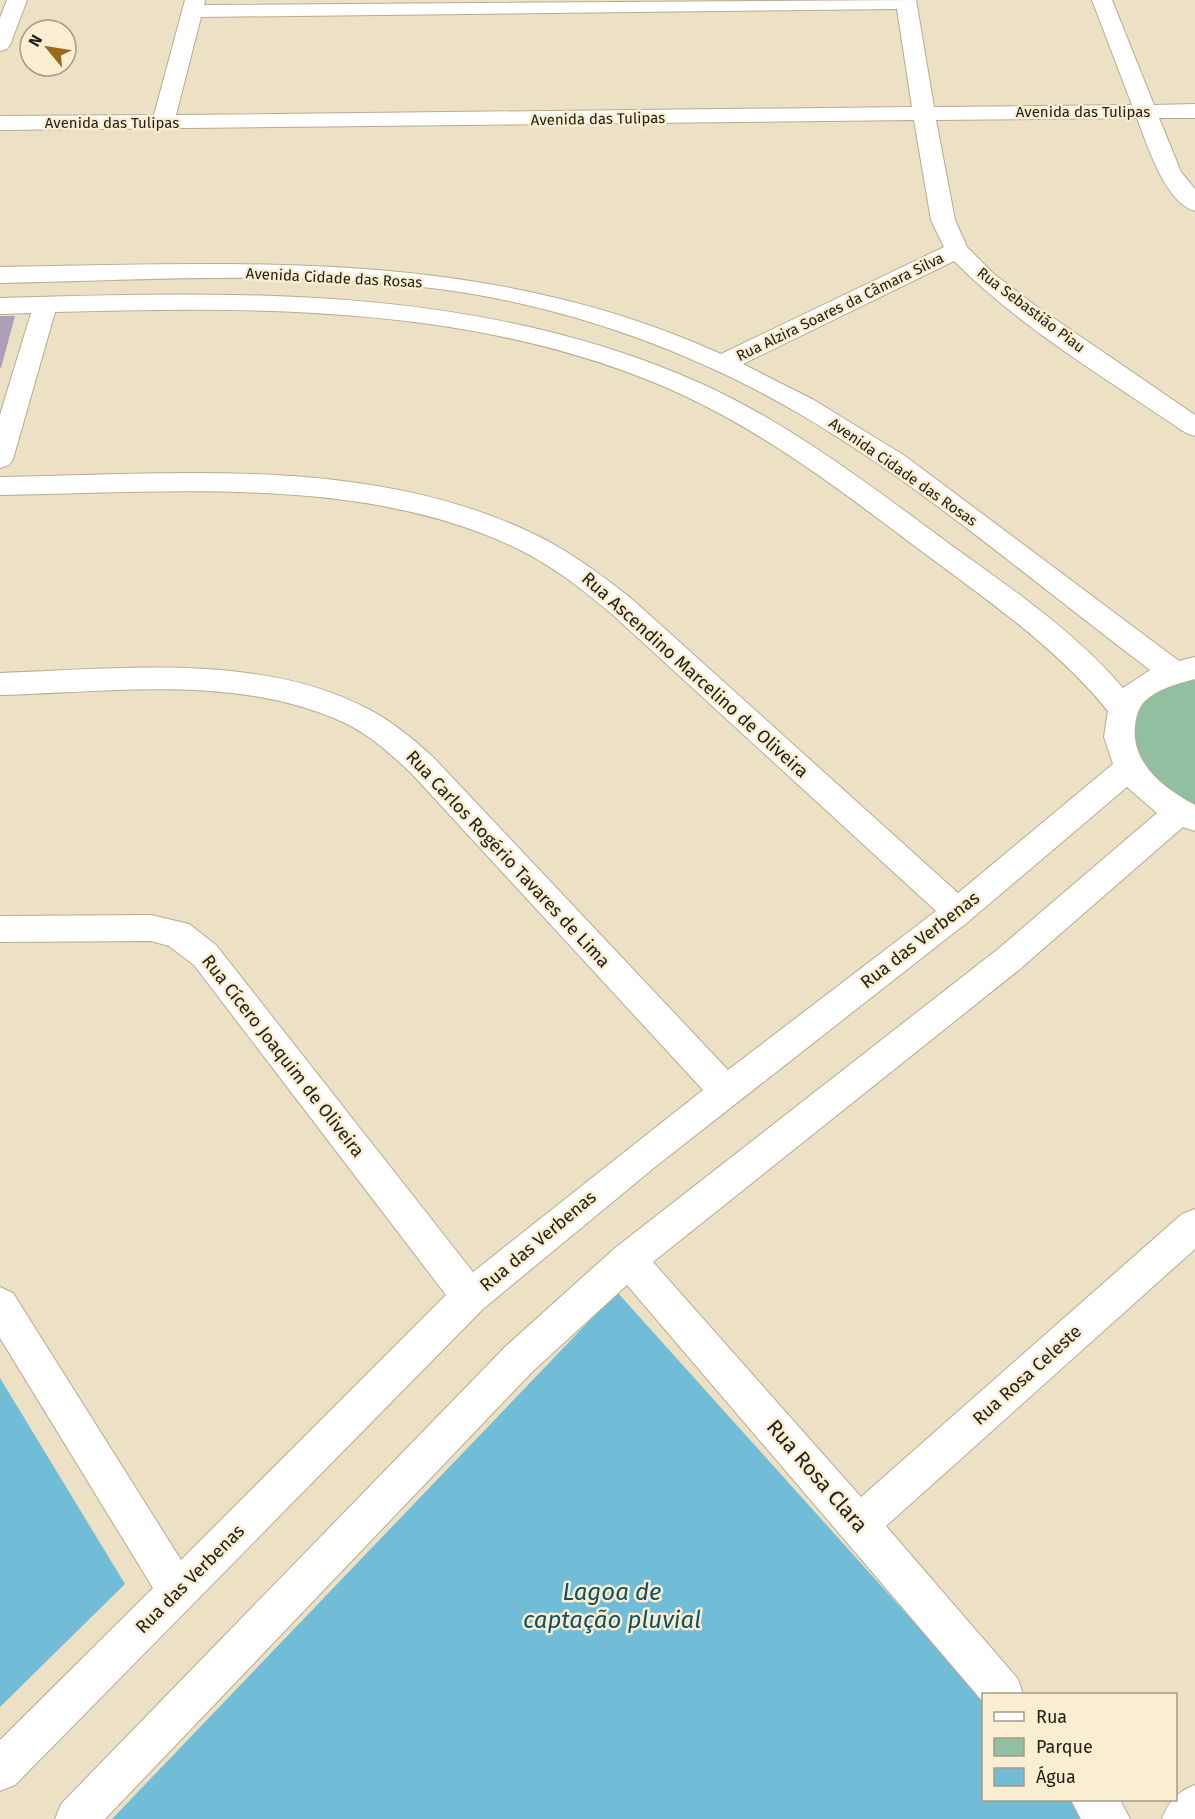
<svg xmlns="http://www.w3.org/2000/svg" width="1195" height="1819" font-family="'Fira Sans',sans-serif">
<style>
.green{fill:#90bfa1}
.water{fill:#71bdd7}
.building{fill:#ac9fb7}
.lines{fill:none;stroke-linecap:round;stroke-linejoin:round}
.street-casing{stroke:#b7ab92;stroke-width:2}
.street{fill:#fff;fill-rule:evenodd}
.labels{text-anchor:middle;stroke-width:5;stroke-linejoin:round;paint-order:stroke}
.far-street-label{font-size:15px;fill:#262117;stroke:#f9edd2}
.street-label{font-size:18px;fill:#262117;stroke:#f9edd2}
.near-street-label{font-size:21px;fill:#262117;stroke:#f9edd2}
.near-water-label{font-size:24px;font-style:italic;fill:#105163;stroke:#f9edd2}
</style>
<rect width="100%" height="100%" fill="#ece0c5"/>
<path class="green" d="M1195 674V810L1168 798 1129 756V710L1143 692Z"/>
<path class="water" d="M617 1292 983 1699 984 1800H1073L1091 1819H112Z
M0 1378 125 1584 0 1707Z"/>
<path class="building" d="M0 316H15L1 368 0 367Z"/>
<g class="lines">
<defs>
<path id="street" d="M7 0H27L10 45 7 49 0 51V18Z
M185 0H205L204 5 916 0 934 107 1132 105 1092 0H1112L1154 105 1195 104V118H1159L1181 172 1195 189V211C1165 203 1147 144 1137 118L936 120 955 220 967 247 994 274 1036 306 1195 415V436L1186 433C1107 379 1022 329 954 261L743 364 814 400 905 456 1179 661 1195 657V679C1177 684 1159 688 1145 701 1138 708 1136 717 1135 726 1131 764 1165 789 1195 805V831L1183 827 1020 969 653 1262 861 1497 1182 1214 1195 1209V1249L886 1526 1018 1679 1023 1694H984V1703L627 1285 532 1372 105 1819H55L61 1804 506 1346 615 1248 998 949 1157 813 1127 787 969 921 655 1167 483 1309 15 1785 0 1791V1740L153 1588 0 1338V1287L13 1293 181 1560 446 1295 194 965 169 946 151 941 0 942V916L151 915 189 924 216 945 473 1272 703 1090 412 774C392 755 369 734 343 722 238 674 112 692 0 695V673C117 669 261 652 368 709 392 721 413 739 434 758L728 1070 936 911 613 615C583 590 552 565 516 548 362 474 167 493 0 495V477C176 474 372 455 536 535 571 552 603 576 633 600L958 893 1113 764 1104 737 1108 711C1054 645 984 598 916 547 843 492 768 435 685 396 488 305 267 306 55 312L13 459 9 465 0 468V415L31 313 0 314V298C237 291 480 284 702 384 784 421 859 477 932 531 998 580 1069 625 1123 688L1150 670C1034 583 923 486 798 413 695 353 579 311 461 292 309 269 152 280 0 283V267C250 263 487 248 721 354L944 247 931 220 914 120 0 130V116L154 115ZM897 9 912 107 176 115 201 17Z
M1195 1785V1819H1162C1169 1801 1177 1792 1195 1785Z
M1071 1800H1120L1130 1819H1081Z"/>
</defs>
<use href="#street" class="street-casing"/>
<use href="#street" class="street"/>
</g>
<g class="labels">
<g class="far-street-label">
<text x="1083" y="117">Avenida das Tulipas</text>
<text transform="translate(598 119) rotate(-1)" y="5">Avenida das Tulipas</text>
<text x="112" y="128">Avenida das Tulipas</text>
<text transform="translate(334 278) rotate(3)" y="5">Avenida Cidade das Rosas</text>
<text transform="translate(840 307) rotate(-26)" y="5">Rua Alzira Soares da Câmara Silva</text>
<text transform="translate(1031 310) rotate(37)" y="5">Rua Sebastião Piau</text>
<text transform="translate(903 472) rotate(35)" y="5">Avenida Cidade das Rosas</text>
</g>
<g class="street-label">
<text transform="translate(695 675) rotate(42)" y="6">Rua Ascendino Marcelino de Oliveira</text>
<text transform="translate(508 859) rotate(47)" y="6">Rua Carlos Rogério Tavares de Lima</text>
<text transform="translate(920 940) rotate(-38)" y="6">Rua das Verbenas</text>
<text transform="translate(283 1056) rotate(52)" y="6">Rua Cícero Joaquim de Oliveira</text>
<text transform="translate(538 1241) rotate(-40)" y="6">Rua das Verbenas</text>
<text transform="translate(1027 1375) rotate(-42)" y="6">Rua Rosa Celeste</text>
<text transform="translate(190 1579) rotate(-45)" y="6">Rua das Verbenas</text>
</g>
<g class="near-street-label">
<text transform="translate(817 1476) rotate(49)" y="7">Rua Rosa Clara</text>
</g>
<g class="near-water-label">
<text x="612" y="1600">Lagoa de<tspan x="612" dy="28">captação pluvial</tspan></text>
</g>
</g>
<rect x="982" y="1693" width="195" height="108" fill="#f9edd2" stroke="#a59b87" stroke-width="1.5"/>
<rect x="994" y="1712" width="30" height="9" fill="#ffffff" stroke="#a59b87" stroke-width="1.5"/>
<text x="1036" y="1723" font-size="18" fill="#262117">Rua</text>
<rect x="994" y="1738" width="30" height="18" fill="#90bfa1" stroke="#a59b87" stroke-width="1.5"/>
<text x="1036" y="1753" font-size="18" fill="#262117">Parque</text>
<rect x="994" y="1768" width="30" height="18" fill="#71bdd7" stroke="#a59b87" stroke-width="1.5"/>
<text x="1036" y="1783" font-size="18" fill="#262117">Água</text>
<g transform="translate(48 48) rotate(300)"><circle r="28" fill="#f9edd2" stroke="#a59b87" stroke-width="1.5"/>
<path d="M0-4.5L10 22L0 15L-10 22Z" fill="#996a1b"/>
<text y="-9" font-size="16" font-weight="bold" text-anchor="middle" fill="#262117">N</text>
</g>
</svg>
